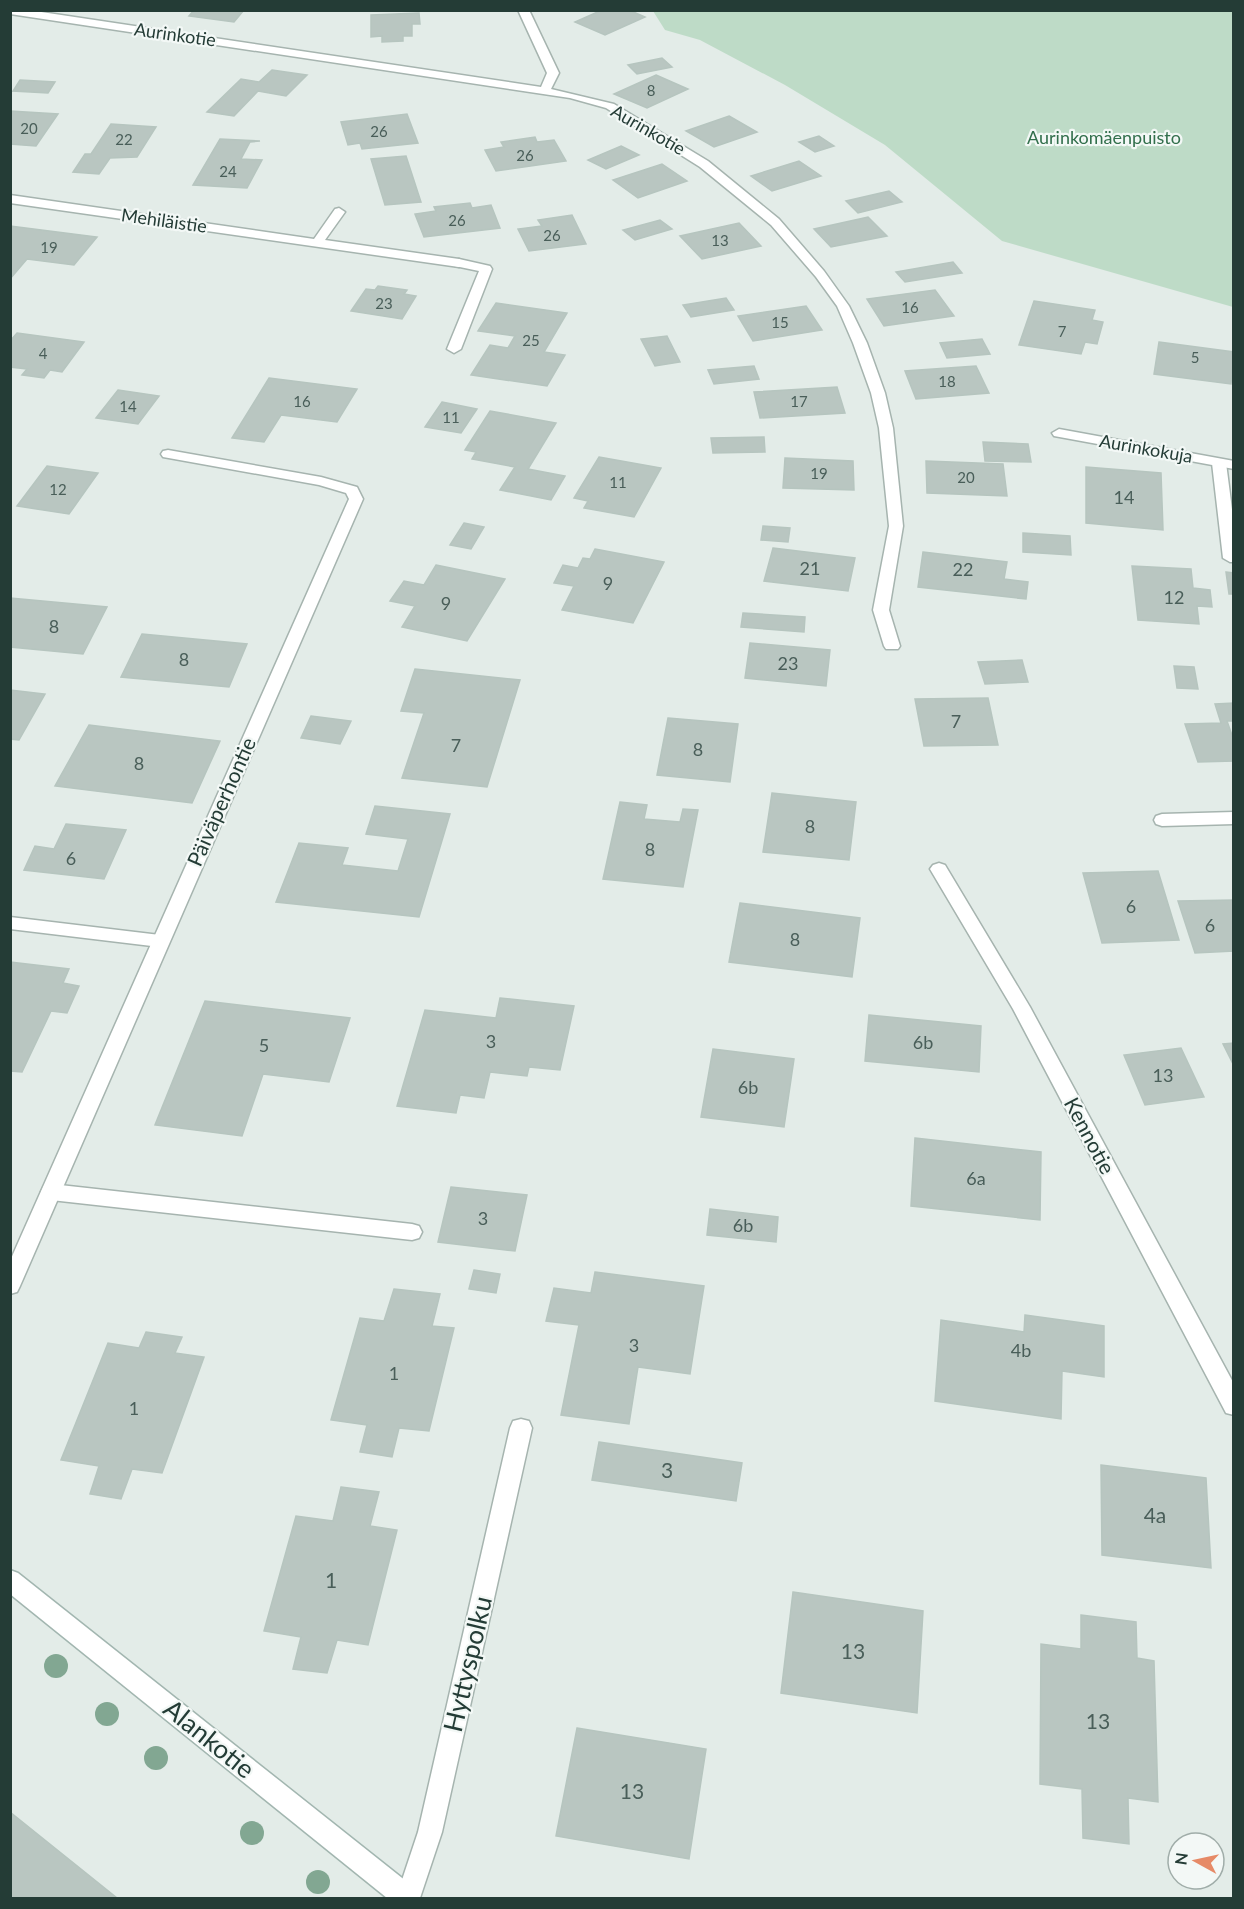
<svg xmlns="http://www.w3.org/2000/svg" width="1244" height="1909" font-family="Lato,sans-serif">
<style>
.green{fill:#bedbc7}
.building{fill:#b9c6c1;stroke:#b6c5bf;stroke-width:1.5}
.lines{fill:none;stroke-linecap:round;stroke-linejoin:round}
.lane-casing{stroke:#a6b4af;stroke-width:3}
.street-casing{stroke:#a6b4af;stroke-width:3}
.secondary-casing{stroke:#a2b6b0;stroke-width:3}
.lane{fill:#fff;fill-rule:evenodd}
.street{fill:#fff;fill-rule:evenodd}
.secondary{fill:#fff;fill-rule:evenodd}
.tree{fill:#82a792}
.labels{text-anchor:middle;stroke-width:4.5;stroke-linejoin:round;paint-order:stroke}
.far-number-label{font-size:15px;fill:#495e59}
.far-street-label{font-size:18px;fill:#243c36;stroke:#f3f8f6}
.far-park-label{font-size:18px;fill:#326f4c;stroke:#f3f8f6}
.number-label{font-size:18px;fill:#495e59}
.street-label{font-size:21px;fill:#243c36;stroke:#f3f8f6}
.near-number-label{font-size:21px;fill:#495e59}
.near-street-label{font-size:26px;fill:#243c36;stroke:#f3f8f6}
</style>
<rect width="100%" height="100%" fill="#e3ece8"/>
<path class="green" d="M653 11H1233V307L1002 241 885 145 785 85 700 40 665 30Z"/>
<path class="building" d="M194 10H244L234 22 189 16Z
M602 10H629L645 17 605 35 575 22Z
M419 13 420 24H412V36H403V41L382 42V36L371 37V15Z
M662 58 672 67 637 74 628 65Z
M272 70 307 75 286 96 258 91 234 116 207 112 241 79 259 82Z
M656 75 688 89 647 108 614 94Z
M20 80 55 82 48 93 13 91Z
M10 111 58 114 36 146 10 144Z
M407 114 418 143 362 149 360 143 348 145 341 122Z
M729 116 757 132 714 147 686 131Z
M111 124 156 127 137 157 110 158 99 174 73 172 85 154H91Z
M819 136 834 146 815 152 799 142Z
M535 137 537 142 554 140 566 161 496 171 485 150 504 147 501 142Z
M220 139 260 141 250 142 241 159 262 160 247 188 193 185Z
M621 146 639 155 606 169 588 160Z
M406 156 421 202 385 205 371 159Z
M799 161 821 176 772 191 751 176Z
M662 164 687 181 638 198 613 180Z
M889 191 902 202 858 213 846 201Z
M470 203 472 208 491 205 500 228 424 237 415 214 436 211 434 207Z
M572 215 586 244 529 251 518 229 542 226 538 220Z
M868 217 887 236 831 247 814 229Z
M660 220 672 229 635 240 623 230Z
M739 223 761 246 702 259 680 236Z
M10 226 97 237 74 265 27 259 10 279Z
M953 262 962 273 905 282 896 272Z
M378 286 407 290 404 294 416 296 402 319 351 311 366 289 375 290Z
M935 290 954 316 884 326 867 299Z
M726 298 734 310 691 317 683 305Z
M1034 301 1095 310 1092 320 1103 322 1097 344 1085 342 1081 354 1019 345Z
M496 303 567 313 544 352 565 355 547 386 471 375 490 345 508 348 515 336 478 331Z
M806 306 822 330 753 341 738 316Z
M17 333 84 342 62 372 50 370 44 378 22 375 27 369 10 367V341Z
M667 336 680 362 655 366 641 339Z
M982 339 990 354 947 358 940 343Z
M1159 342 1234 352 1231 384 1154 374Z
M754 366 759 379 714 384 708 370Z
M976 366 989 393 916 399 905 371Z
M269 378 357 389 337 422 281 415 264 442 232 438Z
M837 387 845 413 760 418 754 392Z
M118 390 159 396 138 424 96 418Z
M442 402 477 409 461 433 425 427Z
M490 411 556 423 528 469 565 476 551 500 500 490 515 467 472 459 476 452 465 450Z
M764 437 765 452 713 453 711 438Z
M983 442 1028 444 1031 462 985 461Z
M599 457 661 468 634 517 584 508 588 501 574 498Z
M785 458 853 461 854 490 783 488Z
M926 461 1003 464 1007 496 927 493Z
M47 466 98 473 69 514 17 506Z
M1086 467 1161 473 1163 530 1086 523Z
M464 523 484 527 471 549 450 545Z
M763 526 790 528 788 542 761 540Z
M1023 533 1070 536 1071 555 1023 552Z
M773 548 855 558 848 591 764 581Z
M595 549 664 562 633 623 562 610 574 586 554 583 563 565 578 568 583 558 590 559Z
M923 552 1007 562 1004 579 1028 582 1026 599 918 587Z
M436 565 505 579 467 641 402 627 415 606 390 601 404 581 424 585Z
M1132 566 1191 569 1193 588 1210 590 1212 607 1197 606 1199 624 1138 620Z
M1226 572 1234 573V594H1229Z
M10 598 107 607 83 654 10 647Z
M743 613 805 617 804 632 741 627Z
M142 634 247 644 229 687 121 677Z
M750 643 830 650 826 686 745 678Z
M1022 660 1028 682 985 684 978 662Z
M1174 666 1194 667 1198 689 1177 688Z
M415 669 520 680 487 787 402 778 424 713 401 711Z
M10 690 45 694 19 740 10 739Z
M988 698 998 745 924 746 915 699Z
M1234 703V721H1227L1234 741V761L1198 762 1185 724 1221 723 1215 704Z
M311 716 351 721 340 744 301 738Z
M668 718 738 724 730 782 657 775Z
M89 725 220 741 192 803 55 786Z
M772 793 856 802 849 860 763 852Z
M620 802 647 805 644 819 680 822 683 809 698 810 683 887 603 879Z
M375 806 450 814 419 917 276 902 299 843 348 848 342 865 398 871 408 839 366 834Z
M66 824 126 830 104 879 24 870 35 846 54 849Z
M1158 871 1179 940 1102 943 1083 873Z
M1234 900V951L1195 953 1178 901Z
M740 903 860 918 852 977 729 962Z
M10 962 69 969 63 983 79 986 67 1013 51 1011 22 1072 10 1071Z
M500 998 574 1006 560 1070 529 1067 527 1076 490 1072 484 1098 460 1095 456 1113 397 1106 425 1010 496 1018Z
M205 1001 350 1018 329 1082 263 1074 242 1136 155 1125Z
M869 1015 981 1026 979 1072 865 1061Z
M1234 1043V1066L1223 1044Z
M1181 1048 1204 1097 1145 1105 1124 1055Z
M713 1049 794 1059 784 1127 701 1117Z
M915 1138 1041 1152 1040 1220 911 1206Z
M451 1187 527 1195 515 1251 438 1242Z
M710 1209 778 1217 776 1242 707 1235Z
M474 1270 500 1274 496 1293 469 1289Z
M595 1272 704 1286 690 1374 638 1367 629 1424 561 1415 579 1325 546 1321 554 1288 591 1293Z
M394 1289 440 1294 432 1326 454 1328 429 1431 399 1428 392 1457 360 1452 367 1425 331 1420 360 1318 384 1321Z
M1025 1315 1104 1326V1377L1062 1371 1061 1419 935 1401 941 1320 1024 1332Z
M146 1332 182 1337 175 1353 204 1357 162 1473 132 1469 121 1499 90 1494 99 1466 61 1460 108 1343 139 1348Z
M599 1442 742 1463 736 1501 592 1480Z
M1101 1465 1206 1478 1211 1568 1102 1555Z
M341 1487 379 1492 370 1526 397 1530 368 1645 337 1640 327 1673 293 1669 301 1637 264 1631 296 1516 333 1521Z
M793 1592 923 1611 917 1713 781 1693Z
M1081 1615 1136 1622 1137 1658 1154 1661 1158 1802 1128 1798 1129 1844 1083 1838 1082 1789 1040 1784 1041 1644 1081 1649Z
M577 1728 706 1749 689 1859 556 1836Z
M10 1812 117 1898H10Z"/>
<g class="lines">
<defs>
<path id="lane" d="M459 259 490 266 492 269 461 349 454 353 447 349 479 271 455 266 453 263 455 260Z
M1219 459 1226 463 1234 525V562H1230L1223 558 1212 463Z
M10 917 160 935 166 936 169 941 166 946 160 947 10 929Z
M51 1184 412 1224 419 1226 422 1232 419 1238 412 1240 51 1200 44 1198 41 1192 44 1186Z"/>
<path id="street" d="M10 10H28L541 87 547 73 518 10H529L559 73 551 89 614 104 708 161 779 219 824 271 849 306 867 343 885 393 893 428 903 526 889 610 900 646 898 649H886L884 646 873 610 889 526 879 428 871 393 853 343 837 306 816 277 771 225 700 167 606 108 570 98 10 14Z
M10 195 314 239 335 209 339 208 345 212 325 240 459 259 465 263 459 267 10 203Z
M1059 429 1234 461V469L1054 436 1052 433Z
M168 450 321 477 357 487 363 499 20 1286 17 1292 10 1294V1261L349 499 346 493 319 485 163 457 161 454 163 451Z
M1234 812V824L1162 826 1156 824 1154 820 1156 816 1162 814Z
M939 863 945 865 1030 1007 1234 1384V1415L1226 1413 1013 1009 930 869 933 865Z
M521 1419 529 1421 532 1428 442 1832 420 1898H396L418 1832 510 1428 513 1421Z"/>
<path id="secondary" d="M10 1570 18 1573 416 1889 419 1898H387L10 1594Z"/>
</defs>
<use href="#lane" class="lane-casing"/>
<use href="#street" class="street-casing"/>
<use href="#secondary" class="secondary-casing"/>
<use href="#lane" class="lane"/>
<use href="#street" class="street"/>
<use href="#secondary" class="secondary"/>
</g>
<g class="tree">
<circle cx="56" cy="1666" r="12"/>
<circle cx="107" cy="1714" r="12"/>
<circle cx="156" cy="1758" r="12"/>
<circle cx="252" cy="1833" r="12"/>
<circle cx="318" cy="1882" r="12"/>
</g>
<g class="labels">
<g class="far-number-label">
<text x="651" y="96">8</text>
<text x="29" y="134">20</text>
<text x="379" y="137">26</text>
<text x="124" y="145">22</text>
<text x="525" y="161">26</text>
<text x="228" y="177">24</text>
<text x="457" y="226">26</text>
<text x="552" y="241">26</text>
<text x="720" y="246">13</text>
<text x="49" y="253">19</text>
<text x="384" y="309">23</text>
<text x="910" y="313">16</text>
<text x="780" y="328">15</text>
<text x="1062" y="337">7</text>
<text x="531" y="346">25</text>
<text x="43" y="359">4</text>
<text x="1195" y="363">5</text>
<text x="947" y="387">18</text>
<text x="302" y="407">16</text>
<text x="799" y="407">17</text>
<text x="128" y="412">14</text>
<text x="451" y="423">11</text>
<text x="819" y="479">19</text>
<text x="966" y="483">20</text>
<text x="618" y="488">11</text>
<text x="58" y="495">12</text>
</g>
<g class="far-street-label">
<text transform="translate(175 35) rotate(8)" y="6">Aurinkotie</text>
<text transform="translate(648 130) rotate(30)" y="6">Aurinkotie</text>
<text transform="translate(164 221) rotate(8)" y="6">Mehiläistie</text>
<text transform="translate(1146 449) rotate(10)" y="6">Aurinkokuja</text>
</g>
<g class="far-park-label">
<text x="1104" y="144">Aurinkomäenpuisto</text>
</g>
<g class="number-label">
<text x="1124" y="504">14</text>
<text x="810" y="575">21</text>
<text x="963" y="576">22</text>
<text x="608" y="590">9</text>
<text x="1174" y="604">12</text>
<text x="446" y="610">9</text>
<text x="54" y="633">8</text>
<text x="184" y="666">8</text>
<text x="788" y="670">23</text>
<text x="956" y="728">7</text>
<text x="456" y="752">7</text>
<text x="698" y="756">8</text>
<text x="139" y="770">8</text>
<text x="810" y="833">8</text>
<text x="650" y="856">8</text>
<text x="71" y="865">6</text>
<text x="1131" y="913">6</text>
<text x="1210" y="932">6</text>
<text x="795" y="946">8</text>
<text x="491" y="1048">3</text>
<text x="923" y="1049">6b</text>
<text x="264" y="1052">5</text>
<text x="1163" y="1082">13</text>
<text x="748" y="1094">6b</text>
<text x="976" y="1185">6a</text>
<text x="483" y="1225">3</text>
<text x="743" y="1232">6b</text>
<text x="634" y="1352">3</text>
<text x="1021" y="1357">4b</text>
<text x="394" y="1380">1</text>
<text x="134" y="1415">1</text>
</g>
<g class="street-label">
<text transform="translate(222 802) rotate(-66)" y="7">Päiväperhontie</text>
<text transform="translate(1089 1136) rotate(62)" y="7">Kennotie</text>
</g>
<g class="near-number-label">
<text x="667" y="1478">3</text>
<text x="1155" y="1523">4a</text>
<text x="331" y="1588">1</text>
<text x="853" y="1659">13</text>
<text x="1098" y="1729">13</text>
<text x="632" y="1799">13</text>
</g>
<g class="near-street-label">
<text transform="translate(468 1664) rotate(-77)" y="9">Hyttyspolku</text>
<text transform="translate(209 1739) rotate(39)" y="9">Alankotie</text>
</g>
</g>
<rect width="1244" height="1909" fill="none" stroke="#243c36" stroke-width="24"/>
<g transform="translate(1196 1861) rotate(278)"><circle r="28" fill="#f3f8f6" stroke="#a0ada9" stroke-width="1.5"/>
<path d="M0-4.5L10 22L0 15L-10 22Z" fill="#e68a67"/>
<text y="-9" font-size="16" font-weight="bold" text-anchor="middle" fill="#243c36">N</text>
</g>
</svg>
